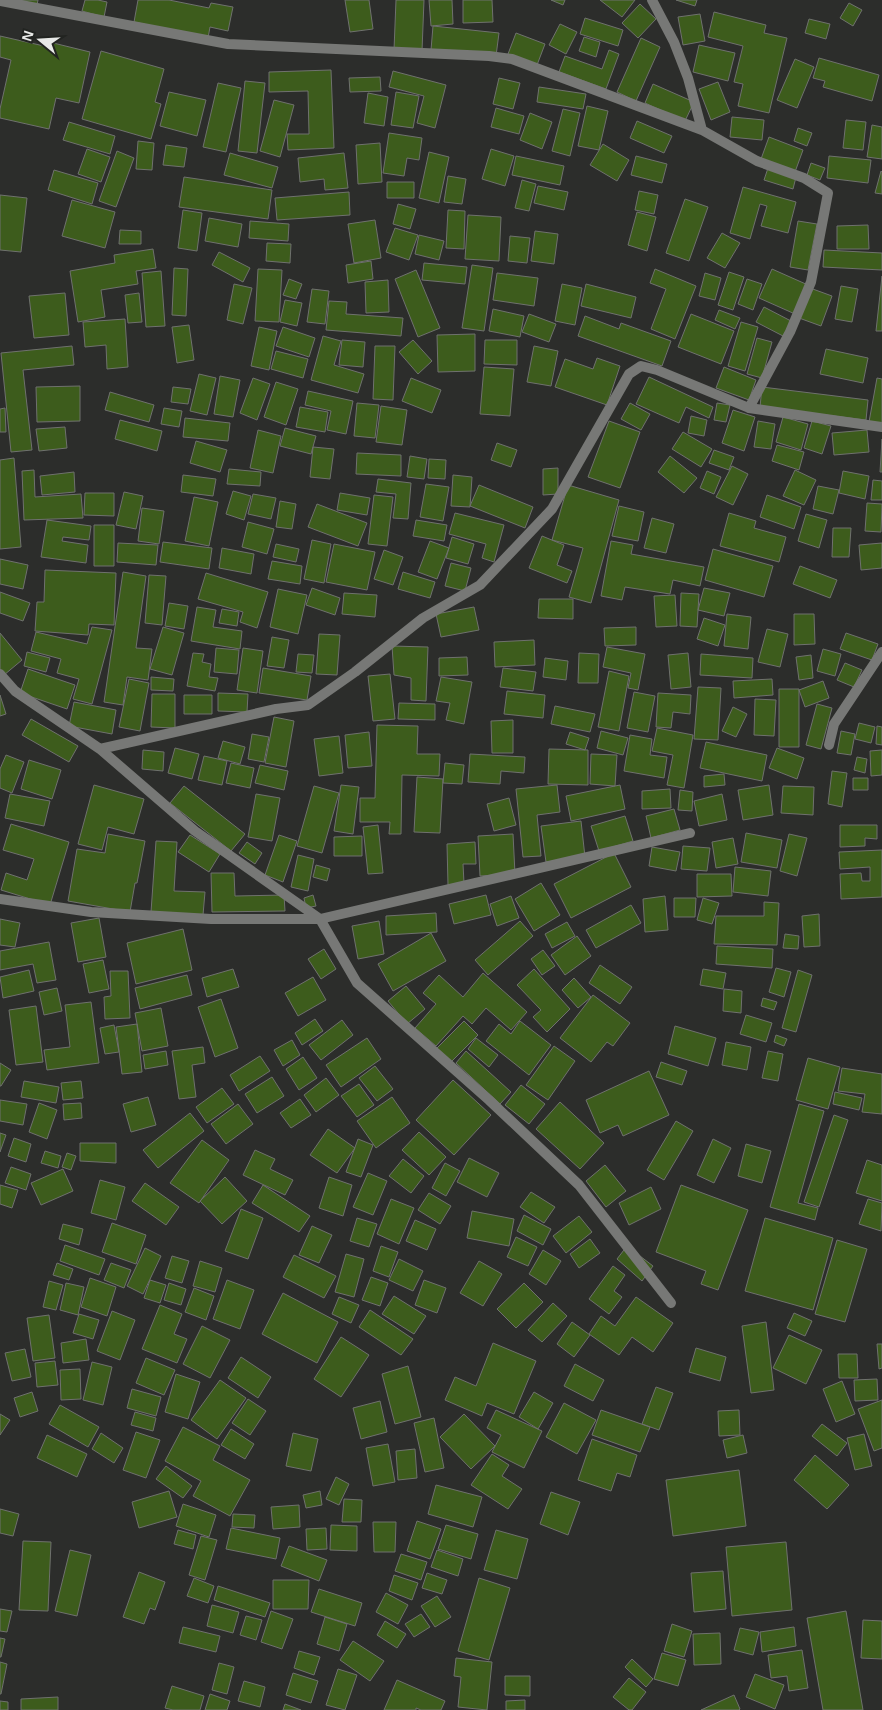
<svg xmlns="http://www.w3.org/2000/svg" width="882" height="1710" font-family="Helvetica,sans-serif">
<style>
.building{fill:#3d5c1c;stroke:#6f716e}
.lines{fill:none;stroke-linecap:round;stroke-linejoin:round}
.street{stroke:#777876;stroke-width:10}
</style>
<rect width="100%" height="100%" fill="#2c2d2b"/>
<path class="building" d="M19 0H38L37 5Z
M85 0H98L107 2 104 17 82 11Z
M138 0H169L209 8 211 3 233 7 228 31 210 27 208 38 134 22Z
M345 0H369L373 29 350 32Z
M396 0H424L422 51 394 50Z
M429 0H452L453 24 431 26Z
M463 0H492L493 22 463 23Z
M551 0H565L563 5Z
M600 0H635L622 17Z
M676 0H697L695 6Z
M849 3 862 10 853 26 840 18Z
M640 4 656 19 638 38 622 23Z
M714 12 766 25 764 33 787 38 769 113 738 106 743 84 734 82 743 46 708 37Z
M700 14 705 41 683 45 678 17Z
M585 18 623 30 618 46 580 34Z
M809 19 830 24 826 39 805 33Z
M560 24 577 32 566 54 549 45Z
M433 26 499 33 496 56 431 50Z
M516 33 545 44 537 65 508 54Z
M0 36 44 46 45 41 90 52 79 103 56 98 49 129 0 118V109L11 60 0 57Z
M584 37 600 42 596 57 579 51Z
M641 38 660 47 636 101 617 92Z
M699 45 735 53 728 81 693 72Z
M609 50 619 54 606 89 559 72 565 56 602 69Z
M101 51 164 69 155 102 161 104 151 139 82 119Z
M819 58 879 75 872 101 823 87 825 81 813 78Z
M795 59 814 67 797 108 777 100Z
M331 70 334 148 288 150 287 134H309L308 91 269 92V72Z
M393 71 446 85 435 128 417 123 424 96 389 87Z
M380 77 381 91 350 92 349 78Z
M499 78 520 83 513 109 493 104Z
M245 81 265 83 257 153 238 151Z
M718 82 730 112 711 120 699 89Z
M218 83 241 88 226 152 203 147Z
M653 84 694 102 685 121 645 103Z
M539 87 586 94 583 109 537 102Z
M169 92 206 100 197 136 160 126Z
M396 92 419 96 413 128 391 125Z
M368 93 388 97 384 126 364 123Z
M274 100 294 105 280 157 260 151Z
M587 106 608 111 599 150 578 146Z
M496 108 524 116 519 134 491 127Z
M563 109 580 113 570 156 552 151Z
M530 113 552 122 542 149 520 140Z
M732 117 764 120 762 140 730 137Z
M846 120 866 122 863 150 843 148Z
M637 121 672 136 664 153 630 138Z
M69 122 115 136 110 154 63 140Z
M872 125 882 127V159L867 157Z
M798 128 812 133 807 146 794 141Z
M389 133 422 138 419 160 407 158 404 176 383 173Z
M769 137 803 150 795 172 761 159Z
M138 141 154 143 152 170 136 169Z
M380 143 382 182 358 184 356 145Z
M603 144 629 160 617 181 590 165Z
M166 145 187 148 184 167 163 165Z
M87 149 110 157 101 182 78 174Z
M491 149 514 156 505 186 482 179Z
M117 151 134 158 116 207 99 201Z
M429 152 449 157 439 203 419 198Z
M230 153 278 167 272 188 224 175Z
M344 153 348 188 325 190 324 179 300 182 298 158Z
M516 156 564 166 560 185 512 175Z
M636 156 667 164 662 183 631 175Z
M829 156 871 160 868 183 827 178Z
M811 163 825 168 820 180 807 175Z
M768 168 796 177 793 189 764 180Z
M54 170 98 183 92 204 48 190Z
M881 171 882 172V194L875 193Z
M448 176 466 179 462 204 444 202Z
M184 177 272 190 268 219 179 207Z
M522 180 536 184 529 211 515 208Z
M387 182H414V198H387Z
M538 186 568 192 564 210 534 203Z
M743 187 796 202 788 233 761 226 767 206 760 204 750 239 730 233Z
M639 191 658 195 654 214 635 210Z
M349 192 350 215 277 220 275 198Z
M0 195 27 198 21 252 0 250Z
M685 199 708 207 689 261 666 253Z
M72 200 115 212 105 248 62 236Z
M398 204 416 209 410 229 393 224Z
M183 210 202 213 197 251 178 248Z
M448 210 465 211 464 249 446 248Z
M637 212 656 217 647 251 628 245Z
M468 215 501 217 499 261 465 259Z
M209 218 242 224 238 247 205 241Z
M375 220 381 258 354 263 348 224Z
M250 221 289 224 288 241 249 238Z
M798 221 817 224 808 270 790 267Z
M868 225 869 249H837V226Z
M395 228 418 235 409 260 386 252Z
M120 230 141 231V244H119Z
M535 231 558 234 554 264 531 261Z
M722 233 740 243 725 268 707 258Z
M419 235 444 241 439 260 415 254Z
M510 236 530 238 527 263 508 261Z
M267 243 291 244 290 263 266 261Z
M153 249 156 268 136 271 138 284 101 290 105 317 78 322 70 271 115 263 114 255Z
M824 250 882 253V270L823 267Z
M219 252 250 268 243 282 212 265Z
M371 261 373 279 348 283 346 265Z
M424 263 467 267 465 284 422 280Z
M472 265 493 268 484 331 462 328Z
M174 268 188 269 186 316 172 315Z
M258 269 282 270 279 322 255 321Z
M655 269 696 286 675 339 651 329 666 289 650 283Z
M772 269 808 285 795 314 759 298Z
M416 270 440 328 418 337 395 279Z
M161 271 165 326 146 327 142 273Z
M729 272 744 277 733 310 718 305Z
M497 273 538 278 534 306 493 300Z
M705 273 721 278 715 300 699 296Z
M882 276V331H876Z
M289 279 302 284 296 299 283 295Z
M747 279 762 284 753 310 738 304Z
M388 280 389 312 366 313 365 282Z
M234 284 252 288 243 324 227 320Z
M562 284 582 288 575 325 555 321Z
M586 284 636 297 631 318 581 306Z
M841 286 858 289 852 322 835 319Z
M810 288 832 296 821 326 799 318Z
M312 289 329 291 325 324 307 322Z
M65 293 69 335 34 338 29 296Z
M139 293 142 322 128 323 125 295Z
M285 300 302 303 297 326 280 322Z
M329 301 347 302 346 314 403 318 401 336 326 330Z
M764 307 791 321 783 336 756 322Z
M493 309 524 316 520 337 489 331Z
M719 310 740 318 735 329 715 320Z
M529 314 556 324 549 342 522 332Z
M691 314 734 331 721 364 678 347Z
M585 316 619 329 621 323 671 341 662 366 578 336Z
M125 319 128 367 107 369 106 345 85 347 83 322Z
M741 322 758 327 745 371 728 366Z
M189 325 194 360 177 363 172 327Z
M259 327 277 331 269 370 251 366Z
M283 327 315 338 309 357 276 346Z
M475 334V371L438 372 437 335Z
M323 336 341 341 334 365 364 374 358 393 311 380Z
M757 338 772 342 762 378 747 374Z
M342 340 365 342 363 367 339 365Z
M413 340 432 361 418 374 399 352Z
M485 340H517V365L484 364Z
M72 346 74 365 23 370 32 450 11 452 1 353Z
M375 346H395L393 400 373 399Z
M534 346 558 351 551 386 527 382Z
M826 349 868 358 863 383 820 374Z
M276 351 308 359 303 378 271 369Z
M597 358 620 366 607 405 555 387 565 359 593 369Z
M484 367 514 369 510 416 480 414Z
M724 367 756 380 749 400 716 388Z
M199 374 216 378 207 415 190 411Z
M220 376 240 380 233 417 214 414Z
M649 377 713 407 709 418 686 407 679 423 636 404Z
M253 378 270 384 257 420 240 413Z
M411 378 441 390 432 413 402 401Z
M877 378 882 379V424L869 422Z
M276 382 298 389 286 425 264 417Z
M80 386V421L37 422 36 387Z
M173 387 191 389 188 404 171 402Z
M762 387 868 400 866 420 760 407Z
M308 391 353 401 346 434 327 430 331 411 305 405Z
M110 392 154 405 149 422 105 410Z
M357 403 379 405 375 438 354 436Z
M630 403 650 414 641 430 621 419Z
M717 403 730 405 726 422 714 420Z
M381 406 407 410 402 445 376 442Z
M300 407 328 412 325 432 296 427Z
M5 408 6 432H0V409Z
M164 408 182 411 179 427 161 424Z
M733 410 755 417 744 451 722 443Z
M691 416 707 420 704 436 688 433Z
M783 417 808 424 801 450 776 442Z
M185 418 230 423 228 441 183 437Z
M120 420 162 431 157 451 115 439Z
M609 421 640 432 620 488 588 477Z
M758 421 775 424 771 449 754 447Z
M812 421 831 426 822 454 804 448Z
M65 427 67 448 39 451 36 429Z
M285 428 316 436 311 454 280 446Z
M258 430 281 436 273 473 250 468Z
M867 430 869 452 834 455 832 433Z
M683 432 712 449 701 467 672 449Z
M882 439V472H880Z
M196 441 227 450 220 472 190 463Z
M497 443 517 450 511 467 491 460Z
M777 445 804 452 799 470 772 461Z
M313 447 334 449 330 479 310 477Z
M714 450 734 457 729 470 709 463Z
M357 453 401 455V476L356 474Z
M410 456 427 459 424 479 407 477Z
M670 456 697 478 684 493 658 472Z
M14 458 21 547 0 549V460Z
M429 459 446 460 445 479 428 478Z
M732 466 748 474 733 505 716 497Z
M558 468V494L543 495V469Z
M229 469 261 472 260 486 227 484Z
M34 470 35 497 81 494 83 518 24 520 22 471Z
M795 470 816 480 804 505 783 496Z
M707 471 721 477 714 494 700 488Z
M843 471 869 476 865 499 839 493Z
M74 472 75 492 42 495 40 476Z
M183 475 216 479 213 496 181 492Z
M453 475 472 477 470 507 451 506Z
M378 479 411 483 408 519 393 518 396 494 376 492Z
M873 480 882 481V500H871Z
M426 484 449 487 443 521 420 517Z
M479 485 533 507 525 528 470 506Z
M568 485 619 500 591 603 569 597 583 548 552 540Z
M818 486 839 490 833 514 813 509Z
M233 491 251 496 244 520 226 514Z
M124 492 143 496 136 529 116 525Z
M85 493H114V516L84 515Z
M340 493 370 498 367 515 337 510Z
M253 494 276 498 271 519 248 514Z
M374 495 393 497 387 546 368 544Z
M767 495 801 507 794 529 760 517Z
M194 497 218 502 209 546 185 541Z
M280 501 296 504 292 529 276 527Z
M867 503 882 504 881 532 865 531Z
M317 504 367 523 358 546 308 527Z
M619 506 644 512 638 541 612 536Z
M142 508 164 511 159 544 138 541Z
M455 513 504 525 494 562 482 558 486 544 449 534Z
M729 513 756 521 754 528 786 537 779 562 720 546Z
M806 514 827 520 819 548 798 541Z
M652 518 674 524 666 553 644 548Z
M47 520 91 526 89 540 63 537 62 541 88 545 86 563 41 557Z
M416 520 447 525 444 541 413 536Z
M248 522 274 529 267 554 242 547Z
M94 525H114V566H94Z
M833 528H851L849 557H832Z
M542 536 564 545 557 565 572 571 567 583 529 568Z
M452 537 474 544 468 564 446 558Z
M312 540 331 544 324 583 304 579Z
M430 541 449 548 437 579 418 572Z
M611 541 633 545 631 554 704 567 700 586 673 580 670 594 625 587 622 600 601 596Z
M163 542 212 548 209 569 160 562Z
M118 543 158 545 156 565 117 562Z
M882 543V568L861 570 859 545Z
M276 544 299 549 296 562 273 557Z
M334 544 375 552 367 590 326 582Z
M222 548 254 554 251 574 219 568Z
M713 549 773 566 764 597 705 580Z
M384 550 403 557 393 585 374 579Z
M0 559 28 565 23 589 0 584Z
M272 561 302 566 300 584 268 579Z
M451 563 471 568 465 591 445 586Z
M800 566 837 580 830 598 793 584Z
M45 570 116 573 114 625 89 624 88 635 35 631 37 602H44Z
M123 572 146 576 136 648 152 649 148 680 127 677 123 705 104 702Z
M403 572 435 582 430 598 398 589Z
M206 573 268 592 257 628 240 622 243 612 198 599Z
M149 575 166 576 162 625 145 623Z
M312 588 340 598 335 615 306 605Z
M704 588 730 593 724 616 698 610Z
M278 589 307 595 298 634 270 627Z
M0 592 30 603 23 621 0 613Z
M344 593 377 595 375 617 342 614Z
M681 593 699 594 697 627 680 626Z
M675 595 677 626 656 627 654 596Z
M539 599H573V619L538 618Z
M169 603 188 606 184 629 165 626Z
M197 607 216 610 213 627 242 631 240 649 191 641Z
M474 607 479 630 441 637 436 614Z
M222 609 239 612 237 626 219 623Z
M727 614 751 617 748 649 724 646Z
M794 614H814L815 644 794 645Z
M704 618 725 625 718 646 697 639Z
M92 627 112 630 92 704 73 699 79 679 57 673 61 659 31 651 36 632 87 644Z
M163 627 184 633 172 675 150 669Z
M636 627V645L605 646 604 628Z
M767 629 788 634 780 667 758 662Z
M0 633 22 660 4 675 0 670Z
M846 633 878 644 872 660 840 649Z
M319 634 340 635 337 675 316 674Z
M272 637 289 640 284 668 267 666Z
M534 640 535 665 495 667 494 642Z
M392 646 428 647 426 701 411 700V678L394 675Z
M607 647 645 654 638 690 628 688 631 673 603 667Z
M216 648 239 650 237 674 214 672Z
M243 648 263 651 257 693 237 690Z
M823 649 841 654 835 676 817 671Z
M27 652 50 658 46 672 24 666Z
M193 653 204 654 202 662 211 664 209 677 218 678 215 691 187 686Z
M579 653 599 654 598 683H578Z
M688 653 691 687 671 689 668 655Z
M298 654 314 655 312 673 296 672Z
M701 654 753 658 752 678 700 675Z
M811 655 813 678 799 680 796 657Z
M467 657 468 675 439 676V658Z
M545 658 568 661 566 680 543 677Z
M845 663 862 670 854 687 837 680Z
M263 668 311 676 307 700 259 693Z
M503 668 536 672 533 691 500 687Z
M28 669 75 685 67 709 20 693Z
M609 671 629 676 619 731 598 727Z
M390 674 395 719 373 721 368 676Z
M151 677 174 679 173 691 151 690Z
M441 677 472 682 464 724 446 720 450 703 436 701Z
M129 679 149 683 140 731 119 727Z
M772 679 773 695 734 698 733 681Z
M823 681 829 698 805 707 799 690Z
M698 687 721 688 718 740 694 739Z
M779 689H799V747H779Z
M507 691 545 695 543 718 504 714Z
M634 692 655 696 648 732 627 728Z
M218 693 248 694 247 712 218 711Z
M658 693 691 695 690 714 673 712 671 728 656 727Z
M152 694H175V728L151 727Z
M0 695 6 714 0 716Z
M184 695H212V714H184Z
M755 699 776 700 774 736 754 735Z
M74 702 116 710 112 734 69 726Z
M399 703 435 704V720L398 719Z
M817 704 832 708 821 749 806 745Z
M555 706 595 714 590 732 551 724Z
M733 707 747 714 736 737 722 731Z
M274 717 294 721 286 767 265 763Z
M31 719 78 746 69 762 22 735Z
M513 720V753H492L491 721Z
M859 723 875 727 871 743 855 739Z
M377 725 418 726 417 754H440L439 776 402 775 401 834H389L390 822H360V798H375Z
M877 726 882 727V745L876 744Z
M657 728 693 735 684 788 667 785 673 755 652 751Z
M601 731 628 738 623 755 597 748Z
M841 731 855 734 851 755 837 753Z
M369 732 372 766 348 768 345 735Z
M570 732 589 738 585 750 566 744Z
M252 734 269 737 264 762 248 759Z
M630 735 652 739 650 755 667 757 664 778 624 771Z
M339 736 343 773 319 776 314 739Z
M223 741 245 747 240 764 218 758Z
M706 742 767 755 762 781 700 768Z
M175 748 199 754 192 779 168 773Z
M777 748 804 758 797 779 769 768Z
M549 749 588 750V785L548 784Z
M143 750 164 752 163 771 142 769Z
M882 750V775L871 776 870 751Z
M470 754 525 757 524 773 501 771 500 784 468 782Z
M591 754 617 755 615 786 590 784Z
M6 755 24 762 12 793 0 788V769Z
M204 756 227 761 222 785 198 780Z
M857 757 867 759 865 773 854 770Z
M29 760 61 770 52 799 21 789Z
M231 763 254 768 250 788 226 783Z
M445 763 464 765 462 784 443 783Z
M260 765 288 771 284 790 255 783Z
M832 771 847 773 842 807 828 804Z
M724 774 725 785 704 787V776Z
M417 777 443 779 440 833 414 832Z
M853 778H868V790H853Z
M94 785 144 799 134 834 108 827 102 850 78 844Z
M341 785 359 787 353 834 334 831Z
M557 785 560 812 537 815 541 856 523 857 516 789Z
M620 785 625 809 571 821 566 796Z
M769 785 773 815 743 820 738 790Z
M184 786 245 834 231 851 170 803Z
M314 786 339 793 322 853 297 846Z
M783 786 814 787 813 815 781 813Z
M670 789 671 808 642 809V791Z
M680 790 693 792 692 811 678 810Z
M10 794 50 801 44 826 5 818Z
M256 794 280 798 272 841 248 837Z
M722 794 727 820 699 826 694 801Z
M509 798 516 825 494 831 487 804Z
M674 809 680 830 651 838 646 816Z
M625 816 633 841 599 851 591 826Z
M581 821 585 857 546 862 541 826Z
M11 824 69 842 50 905 1 890 6 873 27 880 34 859 3 850Z
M378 825 383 873 368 874 363 827Z
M840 825H877V839L865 838V846L840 847Z
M746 833 782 840 777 868 741 862Z
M108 834 145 841 137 883H135L130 912 68 901 77 849 105 853Z
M513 834 515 874 480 876 478 836Z
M789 834 807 838 797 876 780 871Z
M190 835 220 854 209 872 178 852Z
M279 835 297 841 283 882 265 875Z
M362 836V856H334V837Z
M733 838 738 864 716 868 712 842Z
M156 841 177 842 174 891 205 892 203 915 151 912Z
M247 842 262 853 255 864 239 853Z
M475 842 476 864H463L464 883 448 885 447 844Z
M683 846 710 848 707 871 681 869Z
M652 847 680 852 676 871 649 866Z
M882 850V897L841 899 840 874 861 873 862 881H870V867L840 869 839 852Z
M614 853 631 887 571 918 554 884Z
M298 855 314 859 308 891 291 887Z
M316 865 330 869 327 881 313 877Z
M735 867 771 871 768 896 733 892Z
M211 873H234L235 896 284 895 285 911 212 912Z
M697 874H731L732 896 697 897Z
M541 883 560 915 534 931 515 899Z
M313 895 316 906 306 908 304 898Z
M486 895 491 915 454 924 449 904Z
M511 896 519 918 497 926 490 904Z
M665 896 668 930 645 932 643 899Z
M674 898H696L695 917H674Z
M703 898 719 903 712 924 697 920Z
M764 902 779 903 777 945 714 944 716 916H764Z
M631 905 641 923 596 948 586 930Z
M436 913 437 932 386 935V916Z
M819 914 820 946 804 947 802 916Z
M99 918 106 957 78 962 71 923Z
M0 919 20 923 15 947 0 945Z
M379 921 384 954 358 959 352 926Z
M520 921 533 936 488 975 475 960Z
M567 922 575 936 552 948 545 934Z
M183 929 192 970 136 984 127 943Z
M431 933 446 961 393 991 378 964Z
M785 934 799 936 798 949 783 948Z
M577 936 591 956 565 975 551 955Z
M49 942 56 980 37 983 33 964 0 970V951Z
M717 946 773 949 772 968 716 964Z
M324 949 336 969 321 979 308 959Z
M543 950 555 966 542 975 531 959Z
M103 960 109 989 89 993 83 964Z
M600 965 632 987 620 1004 589 983Z
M776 968 791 972 784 997 769 992Z
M233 969 239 987 207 997 202 978Z
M534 969 570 1009 547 1032 533 1017 541 1010 517 985Z
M703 969 726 973 723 989 700 985Z
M29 970 34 991 3 998 0 977Z
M798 970 812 975 796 1032 782 1028Z
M110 971H128L130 1018 105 1019 104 997 111 996Z
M483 973 527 1012 511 1030 486 1008 472 1024 463 1016 436 1046 415 1028 436 1004 423 993 439 975 463 997Z
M187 975 192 995 140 1009 135 988Z
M313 977 326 1000 298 1016 285 993Z
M574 978 591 997 578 1008 562 990Z
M406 986 425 1009 407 1024 388 1001Z
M57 988 62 1011 44 1015 39 992Z
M724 989 742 991 741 1013 723 1011Z
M593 995 630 1023 613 1046 607 1042 591 1062 560 1038Z
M763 998 777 1002 774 1010 761 1006Z
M221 999 238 1048 215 1057 198 1007Z
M91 1002 99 1063 47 1070 44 1050 70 1047 65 1005Z
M36 1006 43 1062 16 1065 9 1010Z
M161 1008 168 1046 142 1051 135 1013Z
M746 1015 772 1023 766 1042 740 1034Z
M315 1019 323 1031 302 1045 295 1033Z
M342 1020 353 1035 321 1060 309 1045Z
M464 1021 478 1035 450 1063 437 1048Z
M520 1021 551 1045 529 1075 486 1041 499 1024 511 1034Z
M137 1024 142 1072 122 1074 116 1027Z
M114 1025 119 1052 105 1054 100 1028Z
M675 1026 716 1038 708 1066 668 1054Z
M776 1035 787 1039 784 1046 774 1042Z
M367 1038 381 1059 341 1087 326 1065Z
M476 1038 498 1055 489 1067 468 1049Z
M292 1040 300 1055 283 1066 274 1050Z
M726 1042 751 1047 747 1070 722 1065Z
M554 1046 575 1061 548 1100 526 1085Z
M203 1047 205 1063 192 1065 196 1097 179 1099 172 1051Z
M166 1051 168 1065 145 1069 143 1055Z
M466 1051 511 1092 500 1104 456 1063Z
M768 1051 783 1054 778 1081 762 1078Z
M260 1056 270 1071 239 1091 230 1075Z
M303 1057 317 1078 299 1090 286 1069Z
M808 1058 840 1067 828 1109 796 1100Z
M661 1062 687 1071 682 1085 656 1077Z
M0 1063 11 1070 1 1086H0Z
M375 1066 393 1089 377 1101 359 1078Z
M842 1068 882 1074V1114L862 1112 865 1094 838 1091Z
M649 1071 669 1115 623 1136 618 1125 600 1133 586 1100Z
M272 1077 284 1096 257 1113 245 1094Z
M326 1078 339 1095 316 1112 304 1095Z
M453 1080 491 1115 454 1155 416 1120Z
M24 1081 59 1087 56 1103 21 1097Z
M81 1081 83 1098 63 1100 61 1083Z
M359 1084 374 1105 357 1117 341 1096Z
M521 1085 545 1104 529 1124 505 1105Z
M222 1088 234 1104 207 1123 196 1107Z
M835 1092 862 1098 859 1110 833 1104Z
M148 1097 156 1125 131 1132 123 1104Z
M392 1097 410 1123 376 1148 357 1121Z
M300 1099 311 1115 291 1128 280 1113Z
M0 1100 27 1104 23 1125 0 1121Z
M560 1102 604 1143 580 1169 536 1129Z
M39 1103 57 1110 47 1139 29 1132Z
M81 1103 82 1118 64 1120 63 1104Z
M238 1104 253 1124 226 1144 211 1124Z
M799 1104 824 1111 798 1203 818 1208 815 1220 770 1207Z
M190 1113 204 1131 158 1168 143 1150Z
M834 1115 848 1120 819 1207 804 1202Z
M676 1121 693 1131 664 1180 647 1170Z
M328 1129 355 1148 337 1173 310 1155Z
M419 1132 446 1157 429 1175 402 1150Z
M0 1133 6 1135 0 1152Z
M14 1138 31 1144 26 1162 8 1156Z
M358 1139 373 1145 361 1177 346 1172Z
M713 1139 731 1148 714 1183 697 1175Z
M202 1140 229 1160 199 1203 170 1183Z
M80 1143H116V1163L80 1161Z
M746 1144 771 1151 762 1183 738 1176Z
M255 1150 275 1159 270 1169 293 1180 285 1195 243 1175Z
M45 1151 61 1156 58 1168 41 1163Z
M67 1153 76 1156 71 1170 62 1167Z
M469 1158 499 1173 487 1197 457 1182Z
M403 1159 424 1176 411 1193 389 1176Z
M867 1160 882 1165V1201L856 1193Z
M445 1163 460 1171 446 1196 432 1188Z
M605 1165 626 1191 606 1207 586 1181Z
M11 1167 31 1174 26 1190 5 1183Z
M63 1169 73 1191 41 1205 31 1183Z
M368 1173 387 1181 373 1215 353 1207Z
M225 1177 247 1201 222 1224 200 1201Z
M329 1177 352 1185 343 1216 319 1208Z
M100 1180 125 1187 116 1220 91 1213Z
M145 1183 179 1207 166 1225 132 1201Z
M0 1185 18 1190 12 1208 0 1204Z
M263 1185 310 1216 299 1232 252 1203Z
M681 1185 748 1210 718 1290 701 1284 706 1271 656 1252Z
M651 1187 661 1209 629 1225 619 1203Z
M531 1192 555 1207 544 1223 520 1207Z
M429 1193 451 1206 440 1224 418 1210Z
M391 1199 414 1208 399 1244 377 1234Z
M868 1199 882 1203 881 1231 859 1224Z
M241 1209 263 1218 248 1259 225 1251Z
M472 1211 514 1219 509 1246 467 1238Z
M524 1215 551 1229 543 1245 517 1231Z
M579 1216 592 1232 566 1253 553 1236Z
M357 1218 377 1224 369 1247 350 1241Z
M765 1218 833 1238 813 1310 745 1291Z
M415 1220 436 1229 427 1250 406 1241Z
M112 1223 146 1235 136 1264 102 1252Z
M63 1224 83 1229 79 1245 59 1239Z
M312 1226 332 1235 319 1263 299 1255Z
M516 1237 537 1247 528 1266 507 1257Z
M590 1239 600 1253 579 1268 570 1254Z
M837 1240 867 1249 845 1322 815 1314Z
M65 1245 105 1259 99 1275 60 1261Z
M381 1246 398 1252 389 1277 373 1271Z
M627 1246 653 1266 642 1281 617 1259Z
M145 1248 161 1256 143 1294 127 1286Z
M543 1250 561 1261 546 1285 529 1274Z
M346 1254 364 1259 354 1297 335 1292Z
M294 1255 336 1276 324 1298 283 1277Z
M172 1256 189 1261 182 1283 165 1278Z
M399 1259 423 1271 413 1291 389 1280Z
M200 1261 222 1268 215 1292 193 1286Z
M479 1261 502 1274 483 1306 460 1293Z
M57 1263 73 1269 69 1280 53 1275Z
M111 1263 131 1270 124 1288 104 1280Z
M613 1266 625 1275 614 1291 622 1297 609 1314 589 1299Z
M371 1277 388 1283 380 1306 362 1300Z
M90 1278 116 1287 107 1316 81 1307Z
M150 1280 166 1285 160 1303 144 1298Z
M227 1280 254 1290 240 1329 213 1319Z
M424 1280 446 1288 437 1313 415 1305Z
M49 1281 63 1285 56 1310 43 1307Z
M66 1283 84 1287 78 1315 60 1310Z
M169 1283 186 1289 181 1305 164 1300Z
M524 1283 543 1302 516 1328 497 1309Z
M194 1288 214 1296 206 1320 185 1312Z
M283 1293 338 1322 317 1363 262 1334Z
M394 1296 426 1316 414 1334 382 1314Z
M339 1297 359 1305 351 1323 332 1314Z
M636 1297 673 1323 653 1352 632 1337 619 1355 589 1334 601 1316 615 1326Z
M553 1303 567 1316 542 1342 528 1330Z
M160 1305 182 1314 174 1334 187 1339 177 1363 142 1349Z
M370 1310 413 1339 401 1355 359 1327Z
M112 1311 135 1320 120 1360 97 1351Z
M794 1313 812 1321 805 1336 787 1328Z
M79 1314 99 1320 93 1339 73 1333Z
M49 1315 55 1358 33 1361 27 1318Z
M572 1322 590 1335 574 1357 557 1344Z
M766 1322 774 1390 751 1393 742 1326Z
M202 1326 230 1340 210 1378 183 1364Z
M789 1335 822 1350 806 1384 773 1368Z
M341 1337 369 1355 341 1397 314 1379Z
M86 1339 89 1360 63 1363 61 1343Z
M493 1343 536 1361 514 1414 487 1403 482 1416 445 1400 455 1377 476 1386Z
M877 1344H882V1368L879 1369Z
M696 1348 726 1357 720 1381 689 1372Z
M25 1349 31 1377 12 1381 5 1353Z
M838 1354H857L858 1378H839Z
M241 1357 271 1377 258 1398 228 1378Z
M146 1358 175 1370 164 1395 136 1383Z
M55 1361 58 1385 37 1387 35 1363Z
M92 1362 112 1367 103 1405 83 1400Z
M575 1364 604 1380 593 1401 564 1386Z
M408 1366 421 1417 395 1424 382 1374Z
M80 1369 81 1399 61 1400 60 1370Z
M176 1374 200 1382 188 1419 165 1412Z
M877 1379 878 1400 855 1401 854 1380Z
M220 1380 246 1398 217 1439 191 1420Z
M842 1381 855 1414 836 1422 823 1389Z
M656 1387 673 1393 659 1430 642 1424Z
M132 1389 161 1397 156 1416 127 1408Z
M32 1392 38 1411 20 1417 14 1398Z
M534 1392 553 1403 538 1429 519 1417Z
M248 1399 266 1411 250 1435 232 1423Z
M882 1400V1448L874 1451 858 1409Z
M380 1401 387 1432 361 1439 353 1408Z
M564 1403 596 1420 577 1454 546 1437Z
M60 1405 99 1427 88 1447 49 1424Z
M496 1410 542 1431 524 1468 492 1452 501 1435 487 1428Z
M601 1410 650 1427 640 1452 592 1435Z
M739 1410 740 1435 719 1436 718 1411Z
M135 1412 156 1418 153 1431 131 1425Z
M0 1414 10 1420 0 1435Z
M464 1414 495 1446 471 1469 440 1437Z
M434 1418 444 1468 425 1472 414 1423Z
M822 1424 847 1443 837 1456 812 1436Z
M183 1427 220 1446 213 1460 250 1480 230 1516 193 1496 201 1481 165 1461Z
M231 1429 254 1444 245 1459 221 1445Z
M136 1432 160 1440 146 1478 123 1470Z
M101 1433 123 1448 114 1463 92 1449Z
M293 1433 318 1439 311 1471 286 1466Z
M864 1434 872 1466 855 1470 847 1438Z
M47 1435 87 1454 77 1477 37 1458Z
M743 1435 747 1453 727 1458 723 1440Z
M592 1439 637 1455 630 1477 617 1473 611 1491 578 1480Z
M388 1444 395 1482 373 1486 366 1448Z
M415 1449 417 1478 398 1480 396 1451Z
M492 1454 509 1465 502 1476 522 1489 508 1509 471 1485Z
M815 1455 849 1485 827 1509 794 1480Z
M166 1466 192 1486 183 1498 156 1479Z
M739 1470 746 1526 673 1536 666 1480Z
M336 1477 349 1484 339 1505 326 1499Z
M436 1485 482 1497 473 1527 428 1514Z
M169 1491 177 1517 139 1528 132 1502Z
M320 1491 322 1505 306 1508 303 1495Z
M551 1492 580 1502 568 1535 540 1524Z
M344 1499 362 1500 361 1522H342Z
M183 1504 216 1515 209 1537 176 1526Z
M299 1505 300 1527 273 1529 271 1507Z
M0 1509 19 1514 13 1536 0 1533Z
M233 1514 255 1515 254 1528 232 1527Z
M417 1521 441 1529 430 1559 407 1551Z
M373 1522H396L395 1552H374Z
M331 1525 357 1526V1551L330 1550Z
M446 1525 478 1534 471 1559 438 1549Z
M231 1528 280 1538 276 1559 226 1549Z
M326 1528 327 1549 307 1550 306 1529Z
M178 1530 196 1535 193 1549 174 1544Z
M496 1530 528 1539 517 1579 484 1570Z
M201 1536 217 1540 205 1580 189 1575Z
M23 1541 51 1542 48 1611 19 1610Z
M786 1542 792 1610 732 1616 726 1547Z
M289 1546 327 1560 319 1581 281 1566Z
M70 1550 91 1555 77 1616 55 1611Z
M437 1550 463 1559 458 1576 431 1567Z
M401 1554 427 1562 421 1580 395 1571Z
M723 1571 726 1609 694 1612 691 1573Z
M139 1572 165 1582 155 1610 150 1608 144 1624 123 1617Z
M427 1573 447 1580 442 1594 422 1588Z
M394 1575 418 1583 412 1600 389 1591Z
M194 1578 214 1586 208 1603 187 1596Z
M479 1578 510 1588 489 1660 458 1651Z
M273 1580H309L308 1609H273Z
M218 1586 270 1603 265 1617 214 1600Z
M319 1589 362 1603 355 1626 311 1612Z
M386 1593 408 1605 398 1624 376 1612Z
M437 1596 451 1617 435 1627 421 1606Z
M212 1605 239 1612 233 1633 207 1626Z
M0 1609 12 1611 7 1632 0 1631Z
M271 1611 293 1619 282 1649 261 1642Z
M846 1611 863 1710H823L807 1618Z
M421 1614 430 1627 414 1637 405 1624Z
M246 1616 262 1620 256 1640 240 1635Z
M325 1617 347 1624 339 1651 317 1644Z
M863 1620 882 1621V1659L861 1658Z
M385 1621 406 1634 397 1648 377 1635Z
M672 1624 692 1631 684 1657 664 1651Z
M183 1627 220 1636 216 1652 179 1643Z
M794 1627 796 1646 762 1652 760 1632Z
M740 1628 759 1632 753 1655 734 1650Z
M720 1633 721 1664 694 1665 693 1634Z
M0 1638 5 1639 1 1657H0Z
M353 1641 384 1661 370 1681 340 1660Z
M802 1650 808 1688 789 1691 787 1676 771 1678 768 1655Z
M299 1651 320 1657 314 1675 294 1668Z
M662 1653 686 1660 678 1686 654 1679Z
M456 1658 492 1662 487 1710 458 1707 461 1677 454 1676Z
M632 1659 653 1679 646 1687 625 1667Z
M0 1662 7 1664 1 1694H0Z
M219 1663 234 1667 227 1694 212 1690Z
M338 1669 357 1675 345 1710 326 1705Z
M293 1673 318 1681 311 1703 286 1695Z
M755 1674 784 1685 775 1709 746 1697Z
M505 1676H530V1696L505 1695Z
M629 1678 646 1692 632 1710H629L613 1697Z
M397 1680 445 1701 441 1710H421L416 1708V1710H384Z
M244 1681 265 1687 260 1707 238 1701Z
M172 1686 204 1696 200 1710H173L165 1708Z
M210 1694 230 1701 227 1710H205Z
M734 1695 740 1709 739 1710H701Z
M58 1697V1710H21V1699Z
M525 1700V1710H506V1701Z
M0 1701 8 1702V1710H0Z
M285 1704 301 1710H283Z"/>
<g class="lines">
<path class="street" d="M652 0 674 42 688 78 702 130
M0 1 228 44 489 56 512 59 702 130 757 161 804 178 828 193 811 282 790 332 749 408
M0 674 15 691 100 749 195 831 320 919 357 983 489 1100 579 1185 671 1303
M829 745 834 724 882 652
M100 749 276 709 308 705 355 672 423 618 480 585 552 509 629 374 641 366 657 370 749 408 882 427
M0 899 91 912 211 919H320L690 833"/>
</g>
<g transform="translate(40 40) rotate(288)" stroke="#222421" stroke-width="4" paint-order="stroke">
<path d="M0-4L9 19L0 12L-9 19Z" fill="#e8e9e7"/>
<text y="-8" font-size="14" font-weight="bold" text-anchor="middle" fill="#e8e9e7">N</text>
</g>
</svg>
